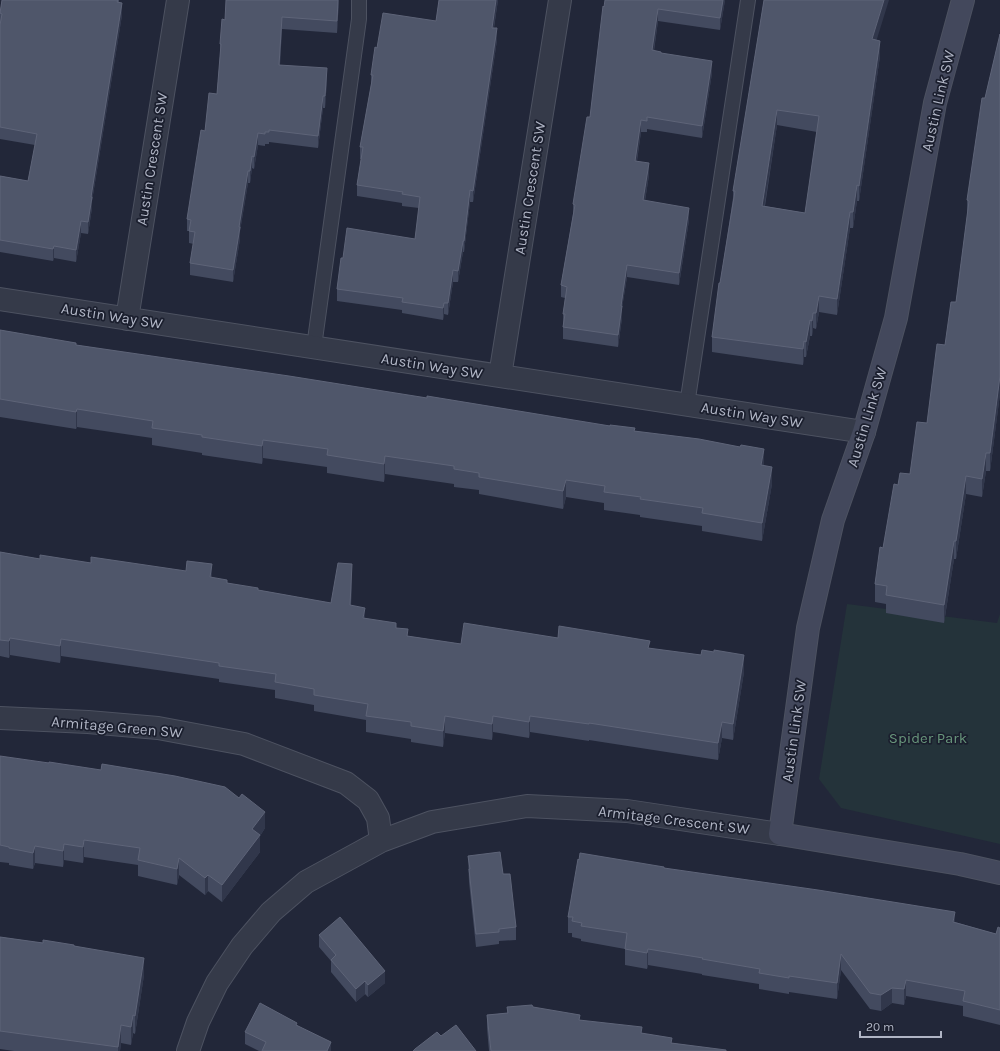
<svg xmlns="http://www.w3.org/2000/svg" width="1000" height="1051" font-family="Karla,sans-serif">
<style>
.green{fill:#24333a}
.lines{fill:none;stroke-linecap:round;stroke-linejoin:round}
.lane-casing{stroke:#4d5261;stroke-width:16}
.street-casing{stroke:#4d5261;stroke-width:24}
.secondary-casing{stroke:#4d5261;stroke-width:24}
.lane{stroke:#353a49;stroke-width:14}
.street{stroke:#353a49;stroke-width:22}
.secondary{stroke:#43485c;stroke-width:22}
.wall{fill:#434a5f;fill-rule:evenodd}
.shaded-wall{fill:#31374b}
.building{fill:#4f566a;stroke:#5e6478;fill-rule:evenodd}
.labels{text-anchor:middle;stroke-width:3.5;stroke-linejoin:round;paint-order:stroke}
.street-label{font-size:15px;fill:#b0b5c5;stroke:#1b1f2e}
.park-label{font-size:15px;fill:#68967b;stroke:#1b1f2e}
</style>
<rect width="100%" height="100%" fill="#222739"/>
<path class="green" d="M847 604 997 623 1000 614V844L841 808 819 779Z"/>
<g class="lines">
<defs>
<path id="lane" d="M314 347 359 19V0
M687 405 748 0"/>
<path id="street" d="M0 299 864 432
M127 319 178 0
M500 376 560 0
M0 718 88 722 158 728 244 744 346 783 368 800 378 818 381 841
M188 1051 198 1022 217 983 242 946 271 912 306 882 381 841 432 822 527 806 627 811 780 834"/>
<path id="secondary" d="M963 0 935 103 896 318 864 432 833 520 808 628 780 834 960 864 1000 873"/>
</defs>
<use href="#lane" class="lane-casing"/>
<use href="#street" class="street-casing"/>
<use href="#secondary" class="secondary-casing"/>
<use href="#lane" class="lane"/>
<use href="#street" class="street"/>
<use href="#secondary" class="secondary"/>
</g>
<path class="wall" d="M2 0H119V2L122 15 92 201V208L88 234 81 233 76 262 54 258 53 261 0 252V176L28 181 35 145 0 139V13Z
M339 0 337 33 282 29 280 65 327 80 325 108H323L318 148 269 142V144H265V146L258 145 254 169 252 168 250 183H248L240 231V239L233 282 190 275V263L194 244 189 243V231H187V219L205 131 217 94 220 56V44L225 20Z
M439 0H498L494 28 497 40 473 202H470L464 252H463L458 282H453L448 315 444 314 443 320 402 313V310L337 301V289L343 258 415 239 419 208 402 206V203L357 196V185L361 159H360V147L371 85V75L377 48 436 21Z
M725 0 720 30 658 21 654 51 712 73 702 138 647 129V132H641L637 161 649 175 645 201 689 220 679 285 627 277 622 308V318L618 347 563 339V314L565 298 561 297V285L573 214V204L590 117 604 7Z
M764 0 876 40 880 56 859 201H857L853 228H850L837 315 819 312 816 329 813 328 812 336H810L806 357H804L803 365 712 352V337L733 198V191ZM777 125 817 132 805 213 765 206Z
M1000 34V394L990 471H986L982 497 966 494 956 559H954L944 623 886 613V604L875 602V584L898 485 910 474 927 423 945 345 956 302 967 217V200L985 98Z
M0 330 76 345 635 431 764 465 772 484 762 541 702 531V526L640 517V515L604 510V503L566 497 563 509 479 494V490L454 487V484L385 474 384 482 327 473V467L263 458 262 464 202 455V453L152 445V438L77 427 76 429 0 417Z
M0 552 40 559 91 563 212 578 227 583 258 590 331 603 352 581 351 606 365 619 396 628 408 636 461 644 558 638 650 648 744 672 733 740 722 738 718 760 589 740V741L530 732 529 738 493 732 492 740 445 733 443 747 411 742V739L366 732V720L314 711V705L275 698V690L219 682V679L61 656 60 663 10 655 9 658 0 656Z
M0 756 265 828 260 836V852L222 902 208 891 205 895 179 875 177 885 138 876V865L84 857 83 863 64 860 63 867 35 863 33 869 9 865V863L0 862Z
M468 856 503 874 516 927V940L499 941V944L476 947 469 882Z
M579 860 664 868 955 922 996 934 1000 928V1025L963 1016V1006L906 996 904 1005 892 1003 881 1011 870 1009 841 970 837 999 789 992V994L759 989V984L702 975V974L648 965 647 969 625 965V949L581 941V939L572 937V933H568V917Z
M319 935 385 983 368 997 365 994 356 1002 331 972V961L319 947Z
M0 937 43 943 74 946 144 975 135 1034 133 1033 131 1045 121 1043 120 1051H14L0 1049Z
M507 1007H533L580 1020 642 1033 672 1043 726 1051H489L487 1028V1015L507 1013Z
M297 1025 331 1051H259L245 1044V1032Z"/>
<path class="shaded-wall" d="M338 0H339L337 33V21Z
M496 0H498L492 39V28Z
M723 0H725L720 30V18Z
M884 0H889L872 55V39Z
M122 3V15L92 201V208L88 234V222L91 197Z
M658 9V21L652 62V50Z
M282 17V29L279 77V65Z
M497 28V40L473 202V191Z
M880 41V56L859 201V186Z
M712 61V73L702 138V126Z
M327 68V80L325 108V96Z
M323 96V108L318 148V136Z
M777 110V125L762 221V206Z
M641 120V132L635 172V161Z
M258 133V145L254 169V157Z
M252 156V168L250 183V171Z
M649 163V175L643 212V200Z
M248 171V183L240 231V239L233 282V270L239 227Z
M857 185V201L853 228V212Z
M470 190V202L464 252V241Z
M689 208V220L679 285V273Z
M850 212V228L837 315V299Z
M81 221V233L76 262V250Z
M463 241V252L458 282V271Z
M54 246V258L53 261V249Z
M627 265V277L622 308V318L618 347V335L621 306Z
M453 270V282L448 315V303Z
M819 296V312L816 329V313Z
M444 303V314L443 320V308Z
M813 313V328L812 336V321Z
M810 320V336L806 357V342Z
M804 341V357L803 365V349Z
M1000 376V394L990 471V453Z
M77 409V427L76 429V412Z
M263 440V458L262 464V446Z
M764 449V467L761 465Z
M986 453V471L982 497V479Z
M385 456V474L384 482V464Z
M772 467V484L762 541V523Z
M966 476V494L956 559V541Z
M566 480V497L563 509V491Z
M954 541V559L944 623V605Z
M212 564V581L210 577Z
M352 564V581L350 622V605Z
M365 608V624L363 618Z
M10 638V655L9 658V641Z
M61 639V656L60 663V646Z
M744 655V672L733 740V724Z
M445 716V733L443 747V731Z
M493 716V732L492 740V724Z
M530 716V732L529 738V722Z
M722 722V738L718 760V743Z
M265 812V828L260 836V852L222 902V885L252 829Z
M84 840V857L83 863V847Z
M64 844V860L63 867V851Z
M35 846V863L33 869V853Z
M179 858V875L177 885V869Z
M208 875V891L205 895V878Z
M955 912V928L953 922Z
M648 949V965L647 969V953Z
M841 954V970L837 999V983Z
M144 958V975L135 1034V1016Z
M385 971V983L368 997V985Z
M906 980V996L904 1005V989Z
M365 981V994L356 1002V989Z
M892 988V1003L881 1011V995Z
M133 1015V1033L131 1045V1027Z
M121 1025V1043L120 1051H118V1047Z
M331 1042V1051H327Z"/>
<path class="building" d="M2 0H118L117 2 122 3 91 197H92L88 222 81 221 76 250 54 246 53 249 0 240V176L28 181 37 134 0 127V25L2 14 0 13Z
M226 0H338L337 21 282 17 279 65 327 68 325 96H323L318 136 269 130V132H265V134L258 133 254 157 252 156 250 171H248L239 227H240L233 270 190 263 195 232 189 231 191 220 187 219 201 130 205 131 209 93 217 94 221 44H220L222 19 225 20Z
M439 0H496L492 28H497L473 191 470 190 464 241H463L458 271 453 270 448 303H444L443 308 402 302 403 298 337 289 341 258H343L347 228 415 239 420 197 402 194 403 192 357 185 363 147H360L373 75H371L375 47 377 48 383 13 436 21Z
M605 0H723L720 18 658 9 652 50 661 52V53L712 61 702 126 647 117V121L641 120 635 161 649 163 643 200 689 208 679 273 627 265 621 306H622L618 335 563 327 565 314H563L567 287 561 285 575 205 573 204 587 117H590L603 6 604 7Z
M764 0H884L872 39 880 41 859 186 857 185 853 212H850L837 299 819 296 816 313H813L812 321 810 320 806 342 804 341 803 349 712 337 719 283H720L735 191H733ZM777 110 819 116 805 213 762 206Z
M1000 34V376L990 453H986L982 479 966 476 956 541H954L944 605 886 595 887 586 875 584 880 547 883 548 894 484 898 485 900 473 910 474 917 422 927 423 937 344 945 345 951 302H956L969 201 967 200 982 98H985Z
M0 330 76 343V345L289 376 427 398V396L610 426V425L635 428 634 431 699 439 740 447 741 445 764 449 761 465 772 467 762 523 702 513 703 508 640 499 641 497 604 492 605 486 566 480 563 491 479 477V473L454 469V466L385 456 384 464 327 455 328 449 263 440 262 446 202 437V435L152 428 153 421 77 409 76 412 0 399Z
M0 552 40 559V555L91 563V557L186 571 187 561 212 564 210 577 227 580V583L258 588V590L331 603 338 563 352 564 350 605 365 608 363 618 396 623V628L408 629 407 636 461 644 464 623 558 638 559 626 650 641 648 648 701 655 702 650 714 652V650L744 655 733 724 722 722 718 743 589 723V724L530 716 529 722 493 716 492 724 445 716 443 731 411 726V722L366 716 368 704 314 695V689L275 682 276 674 219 666V663L61 639 60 646 10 638 9 641 0 640Z
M0 756 49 763V762L101 770 102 764 175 776 225 787 239 798 242 794 265 812 252 829 260 835 222 885 208 875 205 878 179 858 177 869 138 860 140 848 84 840 83 847 64 844 63 851 35 846 33 853 9 848V847L0 845Z
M500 852 503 874H510L516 927 499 929V932L476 934 469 869H470L468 856Z
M580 853 664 867V868L818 890 955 912 953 922 996 934 998 927 1000 928V1010L963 1001 965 991 906 980 904 989 892 988 881 995 870 993 841 954 837 983 789 976V978L759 973 760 969 702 959 703 958 648 949 647 953 625 949 627 933 581 926 582 923 572 921 573 917H568L578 859 579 860Z
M340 917 385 971 368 985 365 981 356 989 331 960 336 955 319 935Z
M0 937 43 943V940L74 945V946L144 958 135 1016 133 1015 131 1027 121 1025 118 1047 0 1031Z
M260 1003 297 1023 296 1025 331 1042 327 1051H262L266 1042 245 1032Z
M532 1005 533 1007 580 1015 579 1020 642 1027 641 1033 672 1038 671 1043 726 1050V1051H491L487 1015 508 1013 507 1007Z
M456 1025 476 1051H413L415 1049 437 1032 441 1036Z"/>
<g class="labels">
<g class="street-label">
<text transform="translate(938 101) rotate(-77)" y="5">Austin Link SW</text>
<text transform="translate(152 159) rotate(-81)" y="5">Austin Crescent SW</text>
<text transform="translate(530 188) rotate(-81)" y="5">Austin Crescent SW</text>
<text transform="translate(112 316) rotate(9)" y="5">Austin Way SW</text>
<text transform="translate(432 366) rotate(9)" y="5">Austin Way SW</text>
<text transform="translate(752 415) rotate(9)" y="5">Austin Way SW</text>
<text transform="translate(867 417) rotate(-73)" y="5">Austin Link SW</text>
<text transform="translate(117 727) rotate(5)" y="5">Armitage Green SW</text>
<text transform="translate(794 731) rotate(-82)" y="5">Austin Link SW</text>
<text transform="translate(674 820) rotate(7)" y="5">Armitage Crescent SW</text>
</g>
<g class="park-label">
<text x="928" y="743">Spider Park</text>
</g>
</g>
<path d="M860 1031v6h81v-6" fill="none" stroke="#b0b5c5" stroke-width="2"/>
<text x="866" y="1031" font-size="12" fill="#b0b5c5" stroke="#1b1f2e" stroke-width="3" paint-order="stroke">20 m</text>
</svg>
